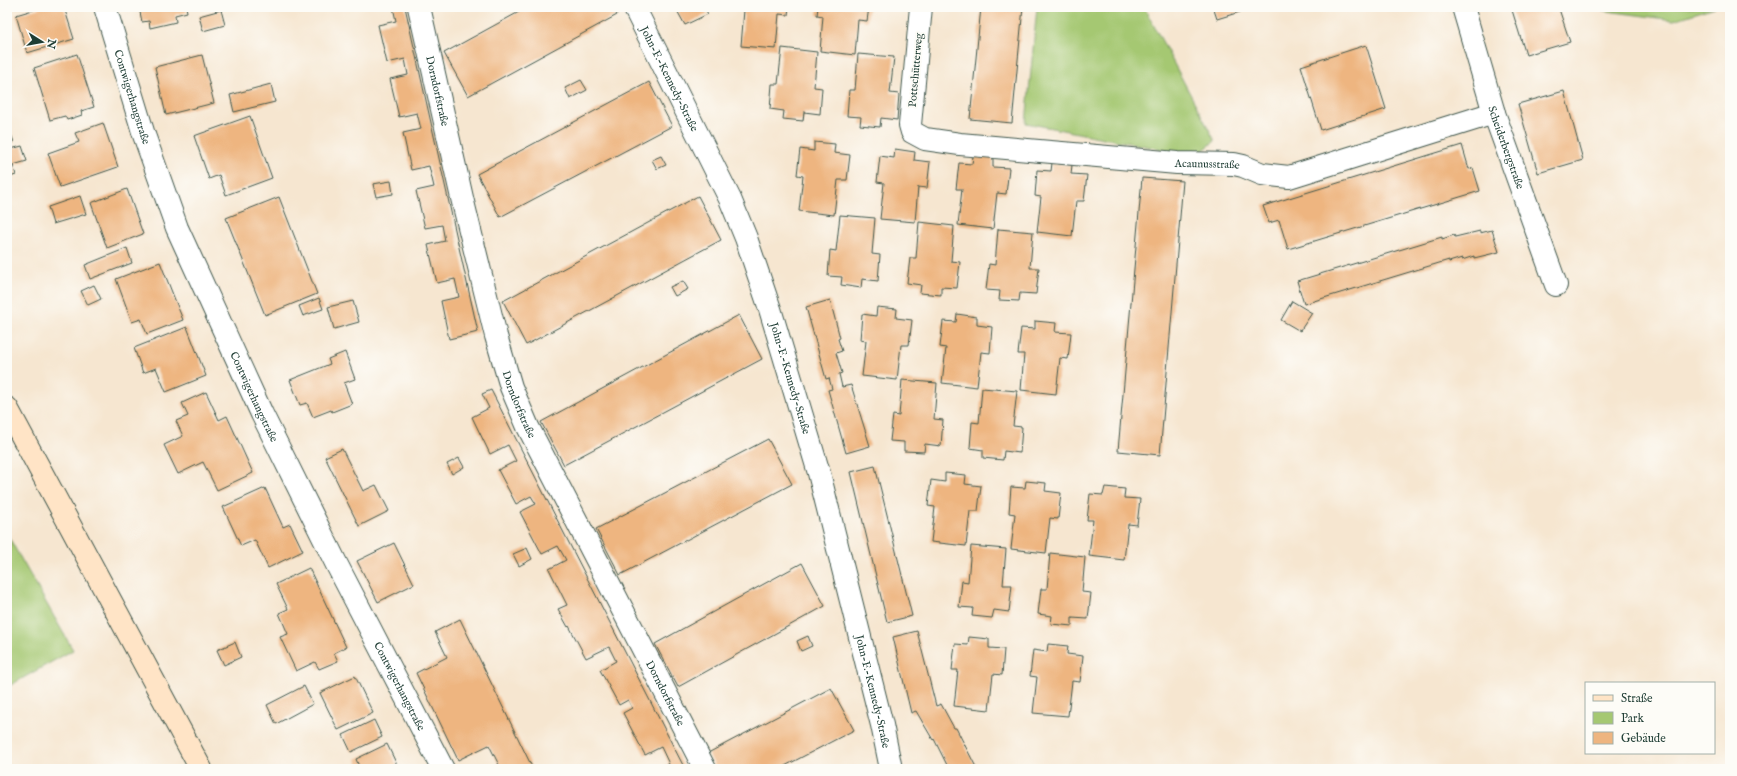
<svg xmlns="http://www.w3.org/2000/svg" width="1737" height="776" font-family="'IM FELL English',serif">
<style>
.green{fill:#a5c872;stroke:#628253}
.building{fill:#eeb580}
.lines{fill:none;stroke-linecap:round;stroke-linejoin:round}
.street-casing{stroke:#3f564b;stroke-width:24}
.secondary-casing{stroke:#3f564b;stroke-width:24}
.street{stroke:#fff;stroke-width:22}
.secondary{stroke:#ffe4c6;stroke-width:22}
.labels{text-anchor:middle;stroke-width:4;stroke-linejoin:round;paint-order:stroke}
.street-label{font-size:11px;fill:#1f3d34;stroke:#fdfcf7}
</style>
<rect width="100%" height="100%" fill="#fdfcf7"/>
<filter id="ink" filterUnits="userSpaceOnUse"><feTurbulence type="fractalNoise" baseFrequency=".025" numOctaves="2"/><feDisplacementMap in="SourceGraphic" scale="8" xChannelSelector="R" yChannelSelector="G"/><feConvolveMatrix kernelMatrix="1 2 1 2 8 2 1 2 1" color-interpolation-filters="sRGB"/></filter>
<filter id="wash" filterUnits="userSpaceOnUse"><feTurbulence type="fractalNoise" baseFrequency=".012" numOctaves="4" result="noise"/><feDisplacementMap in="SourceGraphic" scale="16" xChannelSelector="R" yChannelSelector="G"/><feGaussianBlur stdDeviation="0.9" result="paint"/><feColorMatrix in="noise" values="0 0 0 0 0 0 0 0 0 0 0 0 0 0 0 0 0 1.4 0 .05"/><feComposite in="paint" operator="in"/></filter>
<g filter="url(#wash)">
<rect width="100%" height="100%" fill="#f6e6d0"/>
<path class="green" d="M1037 7H1144L1215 141 1196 156 1026 123Z
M1591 7H1715L1674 20 1592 9Z
M7 534 73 650 7 687Z"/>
<g id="blocks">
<path class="building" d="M43 7H64L74 39 27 53 16 15Z
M139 7H186L187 12 175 15 176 22 150 28 149 21 142 22Z
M393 7H405L478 332 449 339 441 301 459 297 455 279 437 283 428 245 445 241 442 225 425 228 416 191 434 187 429 166 411 170 403 133 421 129 417 113 399 117 390 79 408 75 405 59 387 63 378 25 396 21Z
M528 7H613L617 15 468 96 444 53Z
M675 7H704L708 14 685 25Z
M739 7H789L788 15 779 14 776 49 741 46 744 10 738 9Z
M818 7H869L867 21 858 20 855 55 820 51 823 16 817 15Z
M981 7H1023L1012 123 970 119Z
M1213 7H1256L1217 19Z
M1511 7H1566L1559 9 1570 42 1526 55Z
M221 10 225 25 203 31 199 16Z
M1366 45 1386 109 1321 130 1301 66Z
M782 48 817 52 814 87 822 88 820 114 804 112 803 121 783 119 784 111 770 109 772 84H778Z
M77 54 94 107 81 111 82 115 67 120 65 116 50 120 34 68Z
M858 54 894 57 890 93 899 94 897 120 881 118 880 127 860 125 861 117 847 116 849 90H855Z
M202 55 214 103 166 115 155 67Z
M581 80 587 90 570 99 565 88Z
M649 82 672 126 500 217 477 174Z
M271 84 275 102 234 112 230 95Z
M1564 91 1583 160 1538 173 1518 104Z
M250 116 272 178 226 195 219 175 209 179 194 136Z
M103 123 118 167 60 187 48 153 79 142 75 133Z
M9 129 14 142 7 144V130Z
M814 142 835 144 834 153 850 155 847 180H838L834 215 799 211 803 176 797 175 800 149 814 151Z
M1462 145 1469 169 1473 168 1480 191 1288 249 1279 220 1269 223 1263 206Z
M22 146 27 161 13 165 16 175 7 178V150Z
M895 149 915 152 914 160 930 162 927 188 918 187 915 222 880 219 884 183 877 182 880 156 894 158Z
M661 156 666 165 657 169 652 160Z
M973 156 993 158V167L1009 168 1006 194 997 193 993 229 958 225 962 189H956L959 163 972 164Z
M1052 163 1072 165 1071 174 1087 175 1084 201H1076L1072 236 1037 232 1041 197 1035 196 1037 170 1051 171Z
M1142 178 1183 181 1160 455 1118 451Z
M391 181 393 194 376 197 373 184Z
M127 189 143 234 107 248 91 203Z
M80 196 86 214 53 224 48 207Z
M698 196 721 240 526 345 503 301Z
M279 197 317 294 265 315 226 218Z
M840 215 875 218 872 254 880 255 878 281 862 279 861 288 841 285 842 277 828 276 830 250 836 251Z
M919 222 954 226 951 261 960 262 957 288 941 287V295L920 293 921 285 907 283 910 258H916Z
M998 229 1033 232 1030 268H1039L1036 294 1020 293 1019 301 999 300 1000 291 986 290 989 264 995 265Z
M1492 230 1499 252 1474 258V256L1462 260V258L1449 262V260L1304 304 1297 281 1442 237V239L1454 235 1455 237 1480 231V233Z
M127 248 132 263 90 279 85 265Z
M160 262 183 320 147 334 141 319 132 322 116 279Z
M683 281 688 289 675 296 670 287Z
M94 285 101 299 88 305 81 291Z
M319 298 323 309 303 316 299 306Z
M830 300 840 338 838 339 842 351 836 353 842 373 839 374 842 387 851 385 870 446 846 453 828 390 832 389 829 378 826 379 806 307Z
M353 301 359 322 334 329 328 307Z
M1292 301 1312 313 1300 331 1281 320Z
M877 307 897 309 896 318 912 320 909 345H901L897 380 862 376 866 341 860 340 862 314 876 316Z
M957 314 977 317V325L992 327 990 353 981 352 977 387 942 383 946 348 940 347 943 321 956 322Z
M739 315 762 359 564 465 541 422Z
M1035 321 1056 323 1055 332 1071 333 1068 359 1060 358 1056 394 1021 390 1024 354H1018L1021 328 1035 329Z
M187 327 206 376 166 392 156 368 143 373 134 348Z
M345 352 355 379 344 383 352 404 332 412 331 410 313 417 307 403 300 405 290 380 330 364 328 359Z
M902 380 937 383 934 419 943 420 941 446 925 444 924 452 904 451V442L890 441 893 415 899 416Z
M982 388 1017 391 1013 426 1022 427 1020 453 1004 451 1003 460 983 458V450L970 448 972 422 979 423Z
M491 390 568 541 685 769H659L669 764 661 747 645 755 623 713 632 708 628 700 619 705 600 670 616 661 609 647 586 658 569 626 568 627 558 609 567 605 549 569 566 560 558 546 542 554 520 512 536 504 531 496 516 504 498 470 516 461 508 445 490 454 472 417 489 408 482 394Z
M206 392 219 420 227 416 253 473 217 490 203 462 178 474 164 445 183 436 176 421 188 416 182 403Z
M768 439 792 484 620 575 596 529Z
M342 449 363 491 376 485 389 511 359 526 325 457Z
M459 458 464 467 452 474 447 464Z
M875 466 912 616 887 622 851 472Z
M945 473 966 475 965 484 981 486 978 511H970L966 546 931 542 935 507 928 506 931 480 945 482Z
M1026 481 1046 483 1045 491 1061 493 1058 519 1050 518 1046 553 1011 549 1015 514 1009 513 1011 487 1025 488Z
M1105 487 1125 489 1124 498 1140 499 1137 525 1128 524 1124 560 1089 556 1093 520H1087L1090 494 1103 495Z
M265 488 283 527 290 524 303 551 268 568 255 540 241 546 223 507Z
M394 543 414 584 378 602 357 561Z
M971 546 1006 549 1003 585H1012L1009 612 994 610 992 618 972 616 973 608 959 607 962 581 968 582Z
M527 548 532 559 519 566 513 554Z
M1050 553 1085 557 1082 592 1091 593 1088 619 1072 618V626L1051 624 1052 616 1038 614 1041 589H1047Z
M802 563 825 606 678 687 655 644Z
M309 568 346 647 334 653 338 661 319 669 315 662 296 671 280 637 288 634 279 613 288 609 276 584Z
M460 619 515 732 533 769H501L489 745 458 760 416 673 447 657 435 632Z
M917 631 936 706 941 704 954 728H956L977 769H949L934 739 933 740 916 711 911 713 893 637Z
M808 636 812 646 801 651 797 641Z
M969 637 989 639V648L1004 649 1002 675 993 674 989 710 954 706 958 670H952L955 644 968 645Z
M235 642 241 657 224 665 217 650Z
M1048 644 1068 646 1067 654 1083 656 1080 682 1072 681 1068 716 1033 713 1037 677 1030 676 1033 650 1047 652Z
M355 676 373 713 338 730 320 693Z
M304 686 313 704 276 724 267 705Z
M831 688 854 730 779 769H716L708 753Z
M374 720 382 737 351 752 343 735Z
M387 744 399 769H360L356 759Z"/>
</g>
</g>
<g filter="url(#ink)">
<use href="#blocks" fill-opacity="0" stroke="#3f564b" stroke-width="1"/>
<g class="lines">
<defs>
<g id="street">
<path id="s1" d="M105 7 144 135 177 228 262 414 337 565 443 769"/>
<path id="s2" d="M419 7 462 198 496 336 511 387 528 427 705 769"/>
<path id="s3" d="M634 7 730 199 746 238 770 309 819 473 882 725 891 769"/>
<path id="s4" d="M921 7 910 125 912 132 925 139 960 144 1177 163 1234 164 1243 166 1262 174 1289 177 1494 113"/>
<path id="s5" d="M1463 7 1494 113 1556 285"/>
</g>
<path id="secondary" d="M7 408 201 769"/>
</defs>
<use href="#street" class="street-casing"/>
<use href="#secondary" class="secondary-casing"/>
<use href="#street" class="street"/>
<use href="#secondary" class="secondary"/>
</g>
</g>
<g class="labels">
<g class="street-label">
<text transform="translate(915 70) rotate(-85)" y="4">Pottschütterweg</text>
<text dy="4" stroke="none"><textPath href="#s3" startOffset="80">John-F.-Kennedy-Straße</textPath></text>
<text dy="4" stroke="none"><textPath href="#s2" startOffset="86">Dorndorfstraße</textPath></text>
<text dy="4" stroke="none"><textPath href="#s1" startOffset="94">Contwigerhangstraße</textPath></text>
<text dy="4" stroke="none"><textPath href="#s5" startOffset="147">Scheiderbergstraße</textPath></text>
<text dy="4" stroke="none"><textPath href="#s4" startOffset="424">Acaunusstraße</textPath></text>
<text dy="4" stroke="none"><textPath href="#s3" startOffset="404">John-F.-Kennedy-Straße</textPath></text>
<text dy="4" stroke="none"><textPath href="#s1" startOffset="418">Contwigerhangstraße</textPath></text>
<text dy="4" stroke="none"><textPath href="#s2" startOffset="410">Dorndorfstraße</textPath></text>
<text dy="4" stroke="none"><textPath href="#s1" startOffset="742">Contwigerhangstraße</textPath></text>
<text dy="4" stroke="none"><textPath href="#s3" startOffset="728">John-F.-Kennedy-Straße</textPath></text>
<text dy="4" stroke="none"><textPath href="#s2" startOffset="734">Dorndorfstraße</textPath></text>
</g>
</g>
<rect width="1737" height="776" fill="none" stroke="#fdfcf7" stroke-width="24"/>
<rect x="1585" y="682" width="130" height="72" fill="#fdfcf7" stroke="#a4b0a9"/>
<rect x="1593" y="695" width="20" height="6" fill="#ffe4c6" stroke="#a4b0a9"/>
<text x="1621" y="702" font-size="12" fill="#1f3d34">Straße</text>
<rect x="1593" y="712" width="20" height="12" fill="#a5c872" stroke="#a4b0a9"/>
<text x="1621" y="722" font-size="12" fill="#1f3d34">Park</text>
<rect x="1593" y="732" width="20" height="12" fill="#eeb580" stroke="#a4b0a9"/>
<text x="1621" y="742" font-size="12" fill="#1f3d34">Gebäude</text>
<g transform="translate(42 42) rotate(101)" stroke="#fdfcf7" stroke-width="3" paint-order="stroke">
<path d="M0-3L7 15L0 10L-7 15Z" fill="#1f3d34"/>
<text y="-6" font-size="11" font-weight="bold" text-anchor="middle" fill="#1f3d34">N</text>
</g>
</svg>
